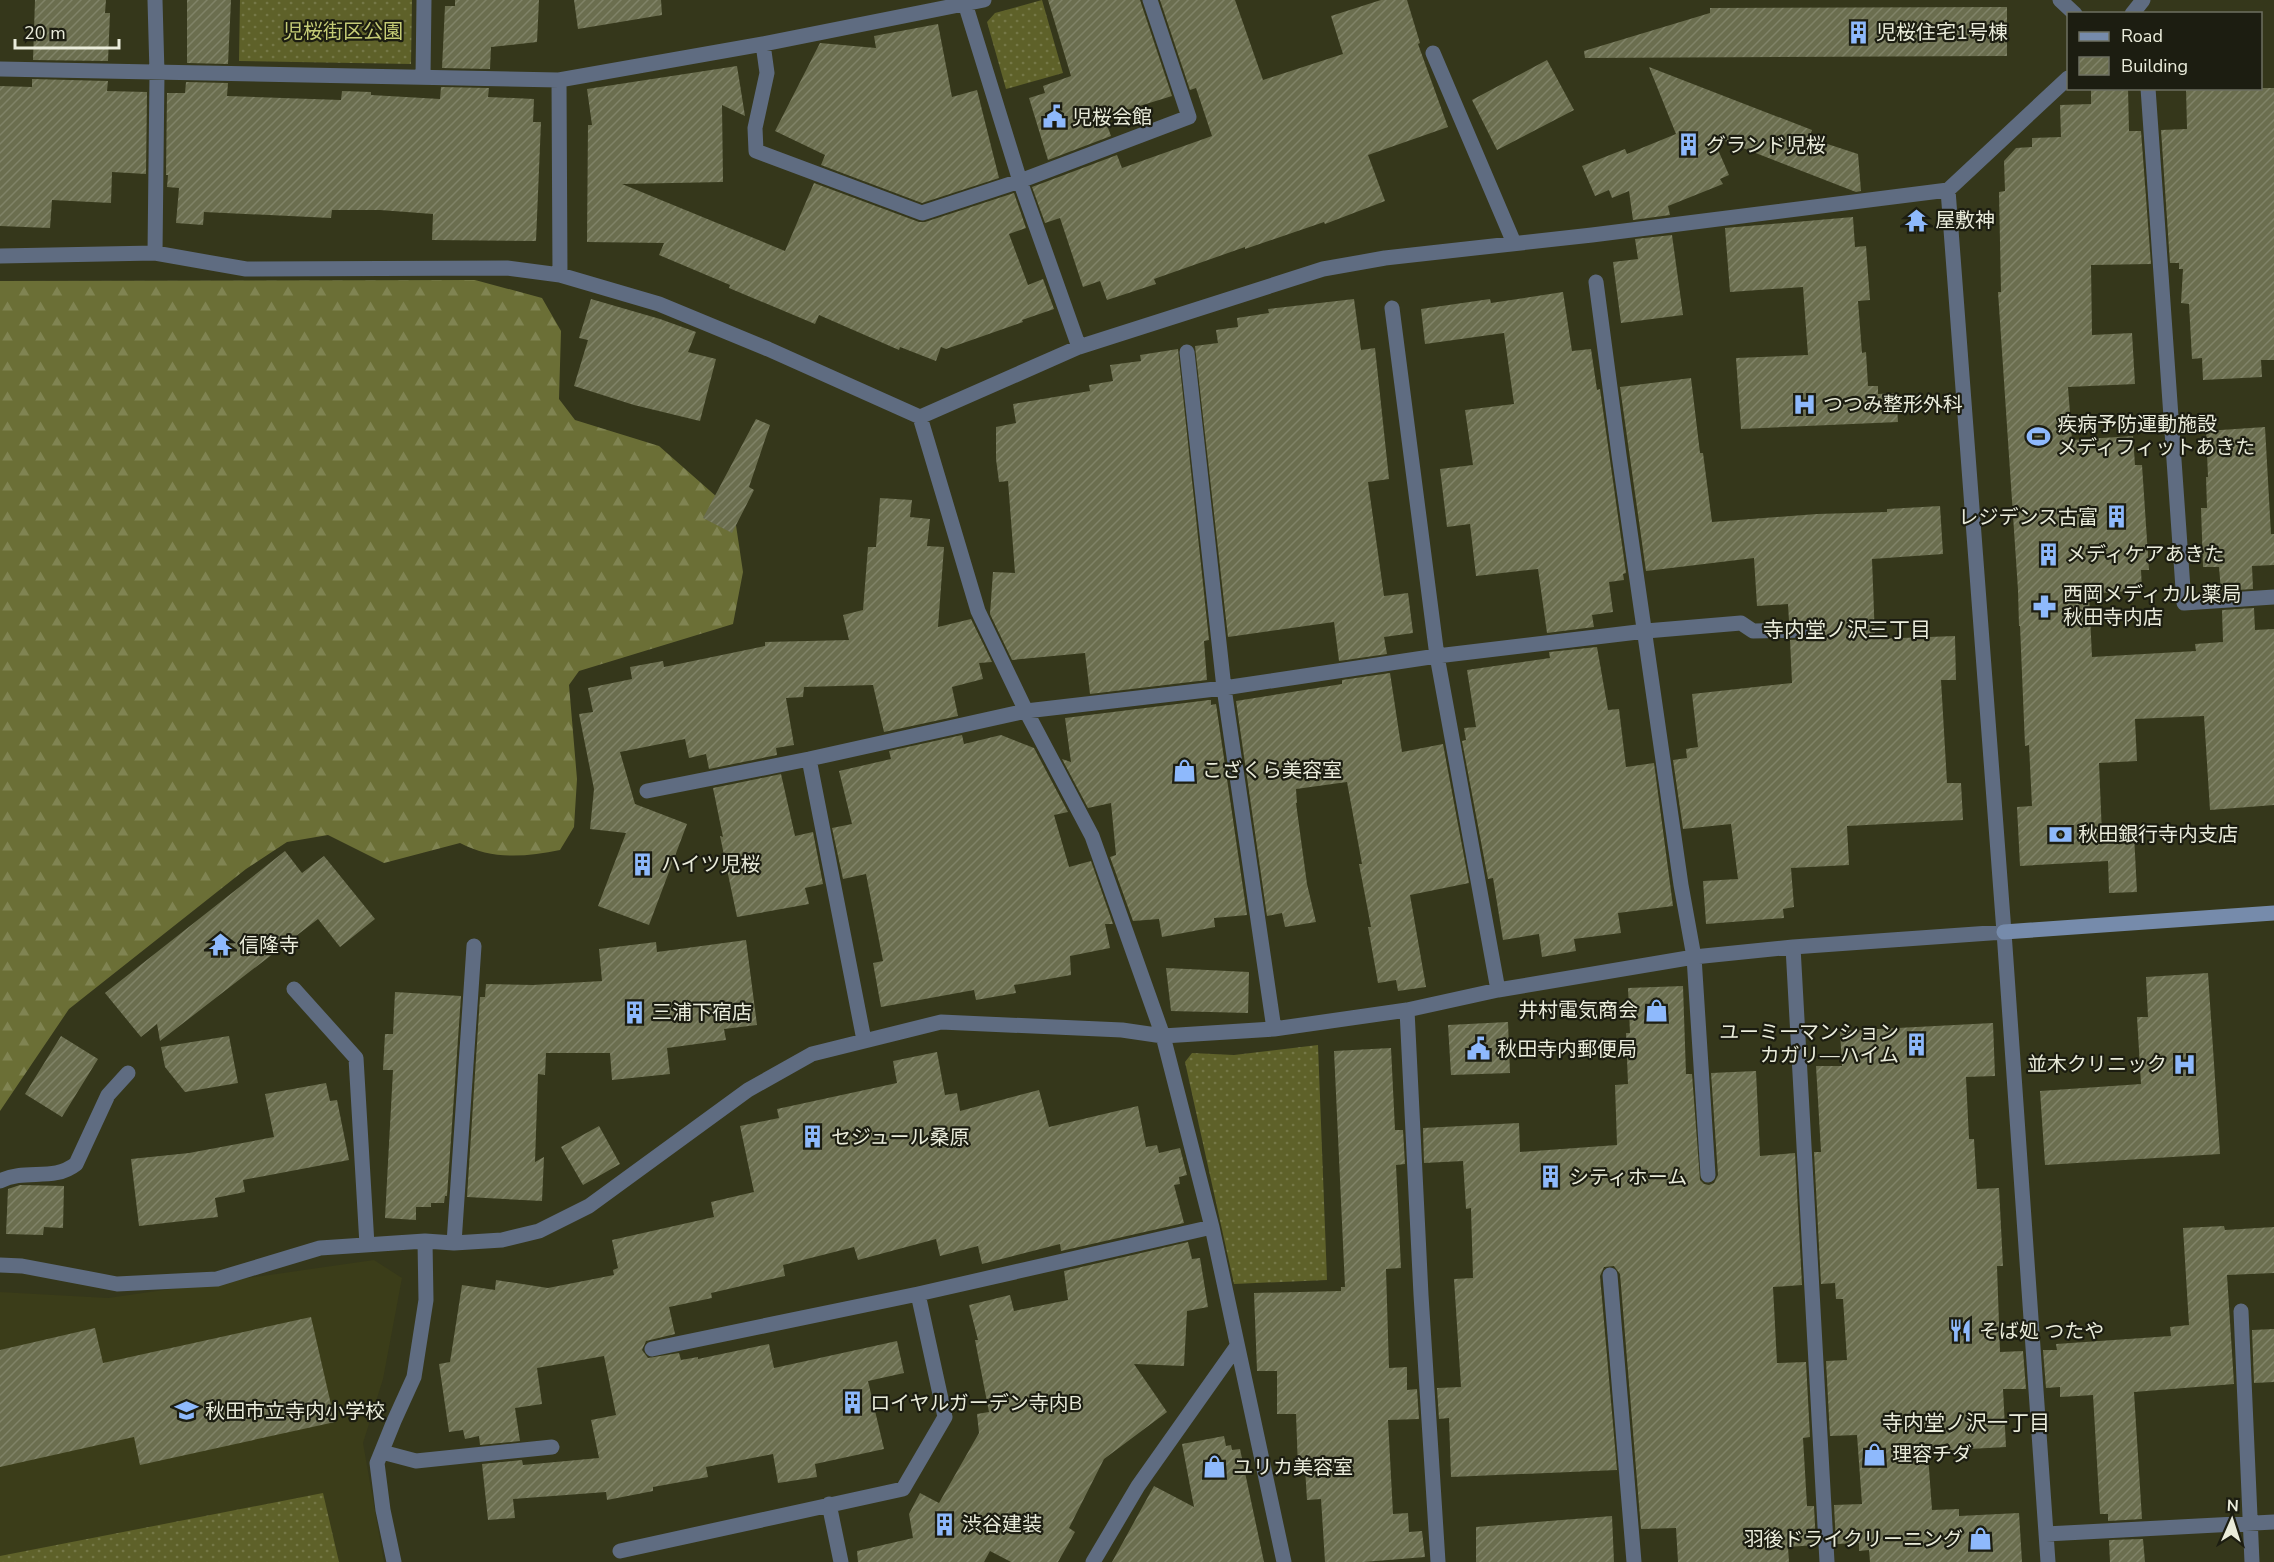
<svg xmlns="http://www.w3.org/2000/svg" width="2274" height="1562" font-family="'Nunito Sans','Noto Sans JP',sans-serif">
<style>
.built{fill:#3b3d19}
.grass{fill:url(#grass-dots)}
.forest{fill:url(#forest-firs)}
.building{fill:url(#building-hatch)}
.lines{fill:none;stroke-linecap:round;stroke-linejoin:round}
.street{stroke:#5f6c81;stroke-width:15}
.secondary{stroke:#768bab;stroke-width:15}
.labels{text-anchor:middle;stroke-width:4.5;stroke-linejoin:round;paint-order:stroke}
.park-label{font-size:20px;fill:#c5cc76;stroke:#1c1d11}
.poi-label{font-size:20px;fill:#eaecdb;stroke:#1c1d11;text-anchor:start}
.neighbourhood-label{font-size:21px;fill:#eaecdb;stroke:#1c1d11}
</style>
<defs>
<pattern id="grass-dots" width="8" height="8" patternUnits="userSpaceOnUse" patternTransform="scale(1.5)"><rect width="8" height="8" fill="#5e6129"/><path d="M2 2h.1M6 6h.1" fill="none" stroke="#757847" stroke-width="1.8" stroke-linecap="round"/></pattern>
<pattern id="forest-firs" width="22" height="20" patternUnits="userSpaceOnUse" patternTransform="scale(1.5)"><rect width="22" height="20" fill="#6b6f36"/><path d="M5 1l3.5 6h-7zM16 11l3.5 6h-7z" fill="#808452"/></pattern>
<pattern id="building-hatch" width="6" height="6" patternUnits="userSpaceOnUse" patternTransform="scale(1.5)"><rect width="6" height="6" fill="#6b6e4f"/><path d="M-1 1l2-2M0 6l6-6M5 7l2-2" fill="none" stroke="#808368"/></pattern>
</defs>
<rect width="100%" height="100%" fill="#35371b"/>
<path class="built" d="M374 1260 402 1278 383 1379 363 1443 384 1562H0V1292L108 1298Z"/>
<path class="grass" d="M240 0H412L411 64 239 61Z
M1042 0 1063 73 1006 89 987 22 995 13Z
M1318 1045 1327 1280 1234 1284 1185 1062 1192 1053 1234 1055Z
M323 1493 339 1562H0V1556Z"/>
<path class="forest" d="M475 280 542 298 561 331 559 399 575 420 659 446 734 512 743 572 733 624 579 671 569 685 577 779 574 827 560 850C525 857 492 860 460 843L384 863 328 835 287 842 246 869 69 1009 0 1111V281Z"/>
<path class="building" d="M35 0H106L105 13H110L108 61 33 60Z
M187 0H231L228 64 187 63Z
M455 0H539L537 42 491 47 490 69 442 68 445 6H455Z
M574 0H661L662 15 578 29Z
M1048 0H1140L1172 96 1104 117 1111 136 1048 160 1029 98 1045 93 1043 86 1071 76Z
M1160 0H1235L1263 80 1343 54 1331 16 1381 0H1407L1420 43 1418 44 1448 127 1368 155 1385 201 1325 224 1324 222 1245 249V247L1154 279 1156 284 1107 300 1100 281 1083 287 1060 218 1045 223 1032 187 1117 155 1122 168 1212 136 1196 88 1190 90Z
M2007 7V56L1585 58 1584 51 1710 13V8Z
M938 24 952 97 977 90 999 178 922 203 821 165 825 155 775 131 820 43 876 48 874 36Z
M1547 60 1574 110 1497 150 1472 100Z
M737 66 745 116 722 105 723 182 622 184 785 251 814 183 919 222H925L1014 193 1026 228 1009 234 1028 285 1043 279 1054 309 1022 320 1023 322 946 349 941 347 936 361 900 347 899 350 819 315 815 324 729 288 730 285 659 255 664 243 587 242 588 125H592L587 89Z
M1649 67 1812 130 1809 138 1858 154 1861 191 1856 192 1712 136 1729 175 1720 179 1723 184 1668 206 1670 215 1633 220 1629 191 1612 198 1609 190 1595 196 1582 166 1625 149 1627 154 1676 134Z
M32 79 108 81 107 91 147 92 146 174 112 172 111 203 52 200 50 228 0 226V86L32 87Z
M186 82 228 83 227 96 341 100 342 91 371 92V95L440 99 441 87 489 88 488 97 534 99 533 122H541L536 241 432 240 433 214 380 210H332L331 218 204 212 203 225 176 223 179 188 167 187 168 175H166L167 93H185Z
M2091 88H2128L2129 131H2141L2151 264 2091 265 2092 335 2132 333 2135 384 2068 387 2072 440 2133 436 2135 465H2142L2149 570H2141L2142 590 2089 594 2092 657 2196 651 2195 644 2223 642 2222 610 2254 608 2255 630 2274 629V805L2210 810 2204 716 2135 719 2137 761 2099 763 2102 835 2134 834 2137 892 2109 893 2108 861 2020 866 2017 807 2032 806 2029 745 2025 746 2020 626H2019L2018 590 1998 292H2001L1999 192 2005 191 2004 161 2016 148 2032 147V138L2061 137 2060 105 2091 104Z
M2186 88H2274V360H2261L2262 377 2203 380 2202 358 2192 359 2189 304 2181 303 2183 269H2179V263H2170L2161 130 2187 129Z
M1853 217 1855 247 1866 246 1870 300 1858 301 1862 353 1866 352 1868 386H1878V394L1896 393 1898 422 1741 429 1736 358 1808 355 1803 287 1730 292 1725 228Z
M1672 235 1683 315 1621 323 1613 262 1638 259 1635 239Z
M1563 292 1572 351 1591 349 1597 390 1600 389 1626 573 1623 574 1624 580 1609 582 1613 612 1592 615 1594 627 1547 633 1538 569 1476 576 1470 524 1447 527 1440 469 1473 465 1465 410 1514 404 1504 333 1425 344 1421 309 1490 299 1491 303Z
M591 299 660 319 696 332 688 352 716 359 700 421 634 405 574 386 588 340 579 338Z
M1354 299 1361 350 1375 348 1389 479 1368 482 1384 596 1408 593 1413 633 1384 637 1387 654 1339 661 1334 622 1228 637 1195 346 1218 343 1216 330 1238 327 1237 318 1269 313 1268 309Z
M1178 349 1209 640 1204 641 1207 680 1090 694 1085 653 1012 660 990 614 993 572 1015 573 1008 481 999 482 996 459V427L1016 423 1013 404 1090 391 1089 385 1113 381 1110 365 1141 361 1140 355Z
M1691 378 1700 453H1703L1712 522 1817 514 1887 512V509L1940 506 1943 554 1872 559 1875 639 1955 636 1956 680H1941L1947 783H1961L1963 820 1847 826 1849 865 1791 868 1794 907 1783 909 1784 918 1706 924 1703 881 1738 879 1731 824 1683 829 1673 760 1687 758 1686 749 1698 747 1692 694 1792 683 1790 640 1816 639 1822 629 1816 621H1789L1788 604 1757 606 1754 558 1646 571 1620 387Z
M756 419 770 425 749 487 754 490 732 533 703 518Z
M2265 427 2271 534H2274V565L2252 566 2253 589 2221 591 2219 567H2203L2201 508H2207L2206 477H2208L2206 431Z
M880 498 912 500 910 517 930 519 927 546 944 547 938 627 971 619 992 662 979 663 983 679 952 687 958 716 884 732 873 685 804 687 803 697 786 698 794 745 776 748 777 755 709 769 706 754 689 758 685 739 620 752 635 804 687 824 649 925 598 906 626 833 590 829 594 789 579 714 593 712 588 688 632 679 630 667 663 661 664 667 765 646V642L849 640 843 615 863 610 868 547H876Z
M1597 647 1608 710 1619 709 1626 767 1654 763 1673 906 1618 913 1621 933 1574 939 1576 951 1542 957 1539 934 1503 940 1493 878 1488 879 1462 741 1466 740 1464 728 1476 727 1467 670 1550 658 1549 652Z
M1390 673 1402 752 1443 744 1469 883 1410 895 1426 987 1398 991 1396 980 1378 983 1368 927H1371L1359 864H1362L1347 782 1296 789 1297 803H1296L1307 884 1316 922 1285 927 1282 913 1267 916 1236 701 1342 684V680Z
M1209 700H1211V705L1216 704 1247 915 1214 918 1215 927 1162 937 1159 919 1133 921 1110 857 1116 855 1111 803 1088 808 1062 759 1071 762 1065 718Z
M962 735 964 744 1001 735 1034 748 1068 812 1054 815 1069 867 1091 861 1113 924H1105L1110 948 1070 956 1071 975 1014 985 1016 993 976 1000 974 990 881 1007 873 963 883 961 866 874 843 879 832 828 852 824 839 771 891 759 889 751Z
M781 774 795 836 813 832 823 884 805 888 809 904 737 917 720 836 723 837 713 788Z
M285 851 302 873 324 856 375 919 340 947 318 919 160 1041 157 1024 141 1037 105 993Z
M746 940 757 1025 724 1029 726 1040 667 1048 670 1074 612 1080 610 1053H546L545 1075 538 1074 535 1162 544 1157 542 1201 467 1197 480 997H485L486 984 533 985 602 981 599 949 656 942 657 952Z
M1166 968 1249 972 1248 1013 1171 1011Z
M2208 973 2220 1154 2045 1165 2040 1091 2141 1084 2137 1017H2148L2146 977Z
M1683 986 1686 1074H1692L1700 1180 1704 1184 1709 1185 1714 1183 1718 1175 1711 1073 1756 1071 1760 1156 1795 1153 1802 1285 1773 1287 1777 1363 1806 1362 1810 1437 1803 1438 1807 1506H1814L1816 1545 1788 1547 1789 1562H1678L1676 1528 1641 1529 1620 1274 1614 1266 1604 1267 1600 1276 1617 1470 1451 1477 1449 1418 1439 1419 1437 1388 1461 1387 1454 1279 1473 1278 1471 1208 1466 1209 1463 1161 1424 1163 1423 1128 1519 1123 1520 1152 1617 1145 1615 1085 1628 1084 1626 1033H1630L1628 988Z
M395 992 461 996 447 1196H445L444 1203H431V1207H416V1220L385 1218 393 1070H383L385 1034H393Z
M1508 1022 1510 1073 1451 1075 1448 1025Z
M1993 1023 1995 1076 1966 1077 1969 1139H1974L1977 1189 1999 1188 2003 1266H1997L2000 1352 2023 1351 2026 1389H2003L2006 1447 1932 1451V1455H1928L1932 1510 1959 1509V1516L2019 1513 2022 1562H1870L1869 1550 1859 1551V1543L1836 1544 1834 1505 1862 1504 1857 1435 1830 1436 1826 1361 1847 1360 1843 1299H1836L1835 1283 1821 1284 1814 1152H1821L1816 1066H1842L1840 1031Z
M61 1036 98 1059 62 1117 25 1094Z
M229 1036 238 1083 185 1092 165 1067 161 1047Z
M1391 1048 1395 1130H1403L1405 1164 1396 1165 1401 1268 1386 1269 1389 1368 1407 1367V1390L1417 1389 1419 1419 1388 1420 1393 1514 1408 1513 1409 1532 1422 1531 1425 1557 1364 1562H1325L1321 1499 1307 1500 1305 1468 1298 1469 1296 1414H1277V1371H1257L1254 1293 1341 1291V1287H1345L1334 1051Z
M937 1052 945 1095 957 1093 960 1111 1039 1090 1049 1127 1138 1106 1146 1147 1157 1145 1159 1153 1180 1148 1187 1175 1179 1177 1180 1184 1174 1185 1184 1223 1061 1251 1060 1244 982 1264 978 1246 940 1256 936 1239 858 1260 854 1247 783 1265 785 1276 711 1293 712 1298 669 1307 675 1334 646 1341 642 1350 648 1358 679 1353 681 1360 698 1357V1359L769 1344 774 1368 897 1341 904 1373 868 1381 884 1449 815 1464 817 1477 778 1483 773 1454 706 1467 708 1477 653 1487V1491L607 1500 606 1492 513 1499 515 1518 488 1520 482 1464 522 1460 523 1465 599 1458 591 1420 616 1415 604 1356 537 1368 542 1404 515 1408 520 1441 480 1445 479 1436 465 1439 463 1430 449 1432 439 1364 450 1362 462 1285 495 1290 496 1280 548 1288 614 1275 613 1270 618 1268 612 1240 714 1217 711 1202 754 1192 740 1126 779 1118 777 1109 897 1083 893 1061Z
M326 1083 330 1101 337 1100 349 1160 243 1180 245 1192 215 1198 218 1217 139 1226 131 1159 189 1153 274 1137 265 1094Z
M599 1126 620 1164 583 1185 561 1147Z
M20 1185 64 1186 63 1228 44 1227 43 1235 6 1234 8 1189Z
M2224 1226 2225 1230 2274 1227V1273L2227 1275 2234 1384 2134 1392 2142 1519 2108 1521V1514H2100L2093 1395 2060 1397V1387L2046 1388 2043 1350H2057L2056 1344 2171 1336 2170 1327 2189 1325 2183 1228Z
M1188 1242 1192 1259 1200 1258 1208 1307 1187 1311 1184 1366 1134 1364 1167 1412 1104 1459 1069 1528 1075 1532 1058 1562H1011L990 1551 984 1562H858L857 1551 913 1538 909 1514 920 1493 939 1503 979 1433 977 1414 989 1412 975 1340H978L969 1305 1010 1295 1014 1311 1068 1300 1064 1271Z
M311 1317 335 1422 140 1465 134 1437 0 1467V1350L95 1328 103 1363Z
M2274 1329V1382L2254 1383 2252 1330Z
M1224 1436 1226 1446 1231 1445 1232 1450 1240 1449 1264 1562H1112L1154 1486 1194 1507 1182 1444Z
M1612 1516 1614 1562H1476V1527Z
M2143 1539 2145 1562H2110L2109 1540Z"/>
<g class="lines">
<path class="street" d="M964 0 1020 181 1079 347
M2060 0 2075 14
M2132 14 2143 0
M763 44 767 73 755 128 756 151 922 213 1020 181 1189 117 1150 0
M1433 53 1514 243
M0 69 559 80 763 44 984 0
M423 77 424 0
M559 80 560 275
M2148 88 2184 603 2274 597
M1948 190 2004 932 2048 1562
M155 253 157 73 155 0
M0 256 155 253 246 269 507 268 560 275 659 304 768 349 920 417 1079 347 1323 269 1385 258 1592 235 1948 190 2068 78
M1596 282 1619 455 1681 885 1694 957 1708 1175
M1392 308 1437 656 1498 990
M1187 352 1224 688 1274 1029
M920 417 978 611 1026 711 1092 836 1163 1036 1212 1227 1284 1562
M809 759 864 1040
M647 791 809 759 1026 711 1224 688 1437 656 1646 631 1741 623 1753 631 1812 630
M1793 947 1827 1562
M294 989 356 1058 367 1245
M1407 1010 1421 1295 1438 1562
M0 1181C26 1168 53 1182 76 1164L108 1095 128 1073
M454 1243 474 946
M0 1265 22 1266 117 1284 217 1279 320 1248 425 1241 454 1243 502 1240 539 1231 589 1206 748 1090 812 1054 941 1022 1122 1030 1163 1036 1274 1029 1407 1010 1498 990 1694 957 1793 947 2004 932
M1610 1275 1634 1562
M2241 1311 2252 1562
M652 1349 918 1294 1212 1227
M382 1452 416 1461 552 1447
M829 1504 841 1562
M2046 1534 2274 1522
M620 1551 903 1489 945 1417 918 1294
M394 1562 383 1510 377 1463 394 1421 414 1377 426 1300 425 1241
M1093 1562 1138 1486 1237 1346"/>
<path class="secondary" d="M2004 932 2274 913"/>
</g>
<defs>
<symbol id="building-bare" viewBox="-9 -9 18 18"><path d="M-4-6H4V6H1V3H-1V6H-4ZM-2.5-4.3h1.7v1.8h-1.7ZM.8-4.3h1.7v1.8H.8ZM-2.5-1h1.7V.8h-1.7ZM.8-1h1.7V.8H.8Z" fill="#8eb9fc" stroke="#1c1d11" stroke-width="2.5" paint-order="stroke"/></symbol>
<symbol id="civic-bare" viewBox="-9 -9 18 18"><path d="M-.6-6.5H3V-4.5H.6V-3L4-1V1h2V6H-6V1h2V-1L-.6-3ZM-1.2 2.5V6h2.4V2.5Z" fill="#8eb9fc" stroke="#1c1d11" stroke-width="2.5" paint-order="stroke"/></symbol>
<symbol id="temple-bare" viewBox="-9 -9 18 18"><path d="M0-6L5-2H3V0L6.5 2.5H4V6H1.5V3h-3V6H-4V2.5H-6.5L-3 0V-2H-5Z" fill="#8eb9fc" stroke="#1c1d11" stroke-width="2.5" paint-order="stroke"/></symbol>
<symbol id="hospital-bare" viewBox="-9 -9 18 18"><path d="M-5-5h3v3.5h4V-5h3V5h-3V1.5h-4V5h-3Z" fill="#8eb9fc" stroke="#1c1d11" stroke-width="2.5" paint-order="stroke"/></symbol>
<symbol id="stadium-bare" viewBox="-9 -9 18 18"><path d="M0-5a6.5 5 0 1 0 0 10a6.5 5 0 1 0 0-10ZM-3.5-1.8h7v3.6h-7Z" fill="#8eb9fc" stroke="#1c1d11" stroke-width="2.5" paint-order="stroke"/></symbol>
<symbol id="pharmacy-bare" viewBox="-9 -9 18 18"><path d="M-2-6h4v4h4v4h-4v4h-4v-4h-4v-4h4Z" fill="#8eb9fc" stroke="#1c1d11" stroke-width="2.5" paint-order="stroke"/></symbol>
<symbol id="shop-bare" viewBox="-9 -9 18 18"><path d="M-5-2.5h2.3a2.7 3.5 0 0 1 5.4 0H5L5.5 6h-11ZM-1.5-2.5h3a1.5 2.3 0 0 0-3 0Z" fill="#8eb9fc" stroke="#1c1d11" stroke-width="2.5" paint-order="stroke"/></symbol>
<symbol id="bank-bare" viewBox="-9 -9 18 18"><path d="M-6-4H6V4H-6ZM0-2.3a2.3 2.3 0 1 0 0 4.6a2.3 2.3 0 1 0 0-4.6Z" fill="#8eb9fc" stroke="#1c1d11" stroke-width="2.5" paint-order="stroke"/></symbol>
<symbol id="restaurant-bare" viewBox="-9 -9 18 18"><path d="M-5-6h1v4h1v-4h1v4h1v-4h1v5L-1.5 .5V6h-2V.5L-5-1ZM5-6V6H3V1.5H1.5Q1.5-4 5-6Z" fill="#8eb9fc" stroke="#1c1d11" stroke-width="2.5" paint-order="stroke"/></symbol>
<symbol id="school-bare" viewBox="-9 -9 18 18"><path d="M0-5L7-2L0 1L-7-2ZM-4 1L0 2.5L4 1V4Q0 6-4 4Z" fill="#8eb9fc" stroke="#1c1d11" stroke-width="2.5" paint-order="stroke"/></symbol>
</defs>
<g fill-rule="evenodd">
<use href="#building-bare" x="1842" y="16" width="33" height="33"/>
<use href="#civic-bare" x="1038" y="100" width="33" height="33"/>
<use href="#building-bare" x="1672" y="128" width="33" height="33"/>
<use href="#temple-bare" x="1900" y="204" width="33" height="33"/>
<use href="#hospital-bare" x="1788" y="388" width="33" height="33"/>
<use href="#stadium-bare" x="2022" y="420" width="33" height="33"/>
<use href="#building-bare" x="2100" y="500" width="33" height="33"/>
<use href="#building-bare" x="2032" y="538" width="33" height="33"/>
<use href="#pharmacy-bare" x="2028" y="590" width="33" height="33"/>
<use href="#shop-bare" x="1168" y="754" width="33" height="33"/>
<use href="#bank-bare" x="2044" y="818" width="33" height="33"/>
<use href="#building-bare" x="626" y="848" width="33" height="33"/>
<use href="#temple-bare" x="204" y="928" width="33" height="33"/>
<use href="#shop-bare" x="1640" y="994" width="33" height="33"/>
<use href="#building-bare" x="618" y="996" width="33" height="33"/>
<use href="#building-bare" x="1900" y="1028" width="33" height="33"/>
<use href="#civic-bare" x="1462" y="1032" width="33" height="33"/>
<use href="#hospital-bare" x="2168" y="1048" width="33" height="33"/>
<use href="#building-bare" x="796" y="1120" width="33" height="33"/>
<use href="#building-bare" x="1534" y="1160" width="33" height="33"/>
<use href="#restaurant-bare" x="1944" y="1314" width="33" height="33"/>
<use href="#building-bare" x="836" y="1386" width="33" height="33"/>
<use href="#school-bare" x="170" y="1394" width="33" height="33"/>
<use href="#shop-bare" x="1858" y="1438" width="33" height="33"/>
<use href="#shop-bare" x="1198" y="1450" width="33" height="33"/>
<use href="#building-bare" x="928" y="1508" width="33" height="33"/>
<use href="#shop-bare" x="1964" y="1522" width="33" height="33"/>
</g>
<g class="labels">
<g class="park-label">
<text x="343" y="38">児桜街区公園</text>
</g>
<g class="poi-label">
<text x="1876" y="39">児桜住宅1号棟</text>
<text x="1072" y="124">児桜会館</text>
<text x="1706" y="152">グランド児桜</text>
<text x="1935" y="227">屋敷神</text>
<text x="1823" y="411">つつみ整形外科</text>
<text x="2057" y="431">疾病予防運動施設<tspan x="2057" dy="23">メディフィットあきた</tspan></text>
<text x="2098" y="524" text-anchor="end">レジデンス古富</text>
<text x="2066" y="561">メディケアあきた</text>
<text x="2063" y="601">西岡メディカル薬局<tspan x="2063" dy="23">秋田寺内店</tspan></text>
<text x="1202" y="777">こざくら美容室</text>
<text x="2078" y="841">秋田銀行寺内支店</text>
<text x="661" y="871">ハイツ児桜</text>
<text x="239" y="952">信隆寺</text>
<text x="1638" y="1017" text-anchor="end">井村電気商会</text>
<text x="652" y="1019">三浦下宿店</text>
<text x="1899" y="1039" text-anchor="end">ユーミーマンション<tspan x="1899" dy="23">カガリ―ハイム</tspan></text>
<text x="1497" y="1056">秋田寺内郵便局</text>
<text x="2167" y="1071" text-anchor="end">並木クリニック</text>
<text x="831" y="1144">セジュール桑原</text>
<text x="1569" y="1184">シティホーム</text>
<text x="1979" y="1338">そば処 つたや</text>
<text x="870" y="1410">ロイヤルガーデン寺内B</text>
<text x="205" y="1418">秋田市立寺内小学校</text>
<text x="1892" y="1461">理容チダ</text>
<text x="1233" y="1474">ユリカ美容室</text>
<text x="962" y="1531">渋谷建装</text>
<text x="1963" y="1546" text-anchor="end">羽後ドライクリーニング</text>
</g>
<g class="neighbourhood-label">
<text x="1847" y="637">寺内堂ノ沢三丁目</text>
<text x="1966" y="1430">寺内堂ノ沢一丁目</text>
</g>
</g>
<rect x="2067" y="12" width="195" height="78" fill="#1c1d11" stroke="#6e7062" stroke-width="1.5"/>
<rect x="2079" y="32" width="30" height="9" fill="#768bab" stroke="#6e7062" stroke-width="1.5"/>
<text x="2121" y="42" font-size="18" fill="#eaecdb">Road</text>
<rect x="2079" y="57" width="30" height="18" fill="url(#building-hatch)" stroke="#6e7062" stroke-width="1.5"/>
<text x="2121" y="72" font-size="18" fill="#eaecdb">Building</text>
<g transform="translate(2232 1520) rotate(3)" stroke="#1c1d11" stroke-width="4.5" paint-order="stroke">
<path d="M0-4.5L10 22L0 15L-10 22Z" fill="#eaecdb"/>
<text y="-9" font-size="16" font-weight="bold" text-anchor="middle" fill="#eaecdb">N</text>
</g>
<path d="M15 39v9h104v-9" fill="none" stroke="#eaecdb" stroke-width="3"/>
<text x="24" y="39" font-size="18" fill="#eaecdb" stroke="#1c1d11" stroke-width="4.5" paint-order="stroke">20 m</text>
</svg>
